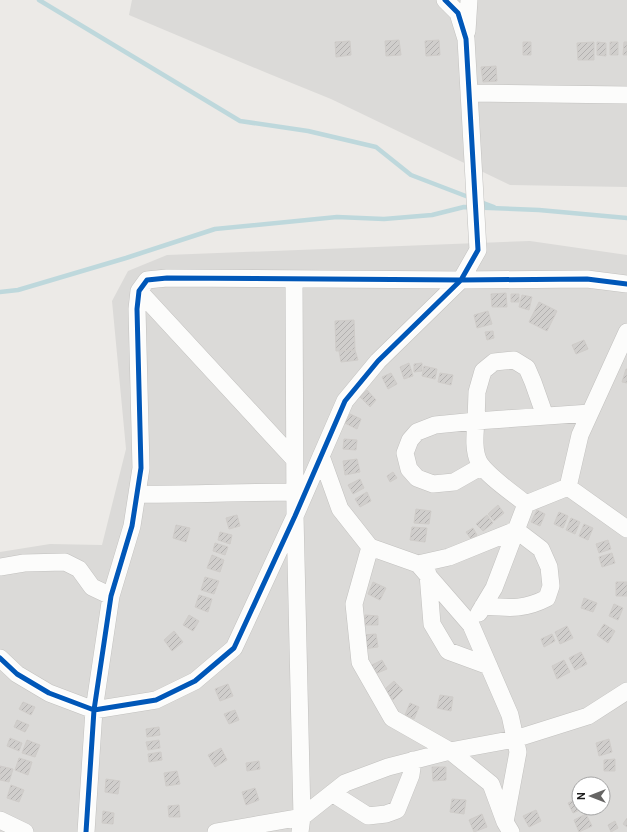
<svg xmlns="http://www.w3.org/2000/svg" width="627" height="832" font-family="Roboto,sans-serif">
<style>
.residential{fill:#dbdad8;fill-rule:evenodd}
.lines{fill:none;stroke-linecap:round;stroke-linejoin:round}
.stream{stroke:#bed8dc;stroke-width:4.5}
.building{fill:url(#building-hatch);stroke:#cfccc9}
.minor-casing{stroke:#c2c1bf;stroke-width:18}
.minor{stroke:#fcfcfb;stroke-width:17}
.cycleway-casing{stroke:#fff;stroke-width:8}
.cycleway{stroke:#0057b8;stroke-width:5}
</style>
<defs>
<pattern id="building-hatch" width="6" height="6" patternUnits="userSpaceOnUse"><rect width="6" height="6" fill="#d0cecc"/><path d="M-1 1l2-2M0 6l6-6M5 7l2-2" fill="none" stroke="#b2b0af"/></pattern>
</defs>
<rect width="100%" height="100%" fill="#eceae7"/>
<path class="residential" d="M132 0H627V187L510 185 331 99 267 73 129 15Z
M530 241 627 255V832H0V552L50 544 102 545 126 449 112 301 128 271 167 255ZM579 784H603V808H579Z"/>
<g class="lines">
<path class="stream" d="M39 0 240 121 308 131 376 147 411 175 471 198
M478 201 494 207
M0 292 18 290 126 258 215 229 337 217 384 219 432 215 464 207 539 210 627 218"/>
</g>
<path class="building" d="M399 40 401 55 386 56 385 41Z
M439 40 440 55 426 56 425 41Z
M350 41 351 55 336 57 335 42Z
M523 42H531V55H523Z
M594 42V60H578L577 43Z
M597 42 606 43V56L597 55Z
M610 42H618V55H610Z
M624 42H627V55H623Z
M496 66 497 81 483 82 481 67Z
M506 293 507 307H492L491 294Z
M511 294H519V302H511Z
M522 295 532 297 529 310 519 307Z
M539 302 557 311 547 331 529 322Z
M488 311 492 324 477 328 474 315Z
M354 320 355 350 336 351 335 321Z
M493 331 494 338 487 340 485 332Z
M584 340 588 349 576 354 572 345Z
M355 350 358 360 341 362 339 351Z
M409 363 413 376 404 379 400 367Z
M422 363V371L414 372V364Z
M424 366 437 369 435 379 422 376Z
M626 369H627V383L622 382Z
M391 373 397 384 388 389 382 377Z
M440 373 453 375 451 385 438 382Z
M367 390 376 400 370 407 360 397Z
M350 414 361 419 357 429 345 423Z
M344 439 357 440 356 450 343 449Z
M357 459 360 472 345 475 343 461Z
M393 472 397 478 390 482 387 476Z
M360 479 364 488 353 494 348 485Z
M367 492 371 501 360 507 355 499Z
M498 505 504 513 494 521 488 514Z
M416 509 431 511 429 524 414 523Z
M537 510 545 514 540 526 531 522Z
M559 512 568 516 563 528 554 524Z
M237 515 240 526 229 529 226 518Z
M487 515 493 523 483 531 476 524Z
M571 518 580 522 575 534 566 530Z
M584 524 593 528 588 540 579 536Z
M176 525 190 528 186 542 173 538Z
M412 527 427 528 425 542 410 540Z
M473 528 477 535 471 539 466 532Z
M220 532 232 535 230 544 218 540Z
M608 540 611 549 599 553 596 544Z
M215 543 228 547 225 555 213 551Z
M612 553 615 563 602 567 599 557Z
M212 555 224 560 220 572 207 568Z
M205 577 219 581 214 594 201 590Z
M373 582 386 588 380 600 368 594Z
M616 582H627V596H616Z
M199 595 212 599 208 612 195 607Z
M584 598 597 603 593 612 581 608Z
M614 604 623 608 618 620 609 616Z
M189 615 199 621 193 631 183 625Z
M365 615 378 616V625H365Z
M604 624 615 631 608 643 597 635Z
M567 626 573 638 560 644 555 632Z
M174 631 183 642 172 651 164 640Z
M376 634 378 647 364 649 363 635Z
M552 634 555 641 544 647 541 639Z
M581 652 587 664 575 670 569 658Z
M382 660 387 669 375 674 370 666Z
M564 660 570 672 557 679 552 666Z
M394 681 403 690 393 700 384 690Z
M228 684 233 696 220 701 215 689Z
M440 695 453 697 451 711 437 708Z
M23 702 35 707 31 715 19 709Z
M410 703 419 707 414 719 405 715Z
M235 710 239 720 229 724 224 714Z
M17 720 29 725 25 732 14 727Z
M159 727 160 735 147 737 146 729Z
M10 738 22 743 19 751 7 746Z
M609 739 612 752 599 756 596 743Z
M27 740 40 745 35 757 22 753Z
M159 740 160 748 148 750 146 742Z
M221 748 227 760 215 767 208 755Z
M161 752 162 760 149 762 148 754Z
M19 758 32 762 28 775 15 770Z
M615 759V771H604V760Z
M259 761 260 769 247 771 246 763Z
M0 766 13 769 9 782 0 780Z
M432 767H446V780L433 781Z
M177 771 180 784 166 786 164 773Z
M106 779 120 781 118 794 105 792Z
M11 785 24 790 19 802 7 798Z
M255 788 259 800 246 805 242 792Z
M578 798 579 808H584L573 813 568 803Z
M452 799 466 800 464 814 450 812Z
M179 805 180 817H169L168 806Z
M536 810 541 821 529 827 523 816Z
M103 811 114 813 113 824 102 823Z
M482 814 487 827 474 832 469 820Z
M586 814 592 826 579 832 574 820Z
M627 818V827L623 824Z
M615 821 618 828 611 832 608 825Z"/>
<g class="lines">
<defs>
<path id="minor" d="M467 31 469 0
M470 93 627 95
M294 279 295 516 302 817 300 832
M139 291 294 459
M321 456 340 509 370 547 418 564 471 625 510 715 518 752 505 822 511 832
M482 466 454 482 433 484 417 478 409 469 405 453 410 440 417 432 435 425 476 421 477 392 483 371 494 362 514 360 527 368 533 382 545 416
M568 487 526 504C513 493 487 476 479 462 473 450 475 434 476 421L590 413
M568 487 580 435 627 332
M568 487 627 529
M137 494C190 495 242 492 295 492
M370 547 354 604 360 662 392 718 450 751 491 784 505 822
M418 564 449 557 516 530 541 549 549 567 551 586 547 598C524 610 509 608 483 606
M0 567 24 563 65 562 79 569 92 587 111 596
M428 574 432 624 448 651 489 666
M479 613 494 588 526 504
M0 658 17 674 49 693 94 710 156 700 195 681 234 648 295 516 345 401 378 361 461 280 478 250 466 39 458 13 445 0
M332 793 368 816 386 814 397 810 411 775 413 760
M0 820 25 832
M86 832 94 710 111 596 132 526 141 468 137 309 139 291 147 280 167 278 461 280 587 279 627 284
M216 832 302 817 345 783 388 767 450 751 515 739 588 716 627 691"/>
</defs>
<use href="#minor" class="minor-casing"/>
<use href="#minor" class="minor"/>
<defs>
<path id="cycleway" d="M0 658 17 674 49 693 94 710 156 700 195 681 234 648 295 516 345 401 378 361 461 280 478 250 466 39 458 13 445 0
M86 832 94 710 111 596 132 526 141 468 137 309 139 291 147 280 167 278 461 280 587 279 627 284"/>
</defs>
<use href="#cycleway" class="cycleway-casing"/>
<use href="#cycleway" class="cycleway"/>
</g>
<g transform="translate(591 796) rotate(270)"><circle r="19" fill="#ffffff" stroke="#a5a5a5"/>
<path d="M0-3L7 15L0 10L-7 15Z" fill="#666564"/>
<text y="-6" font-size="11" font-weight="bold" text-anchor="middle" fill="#1e1e1e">N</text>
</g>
</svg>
